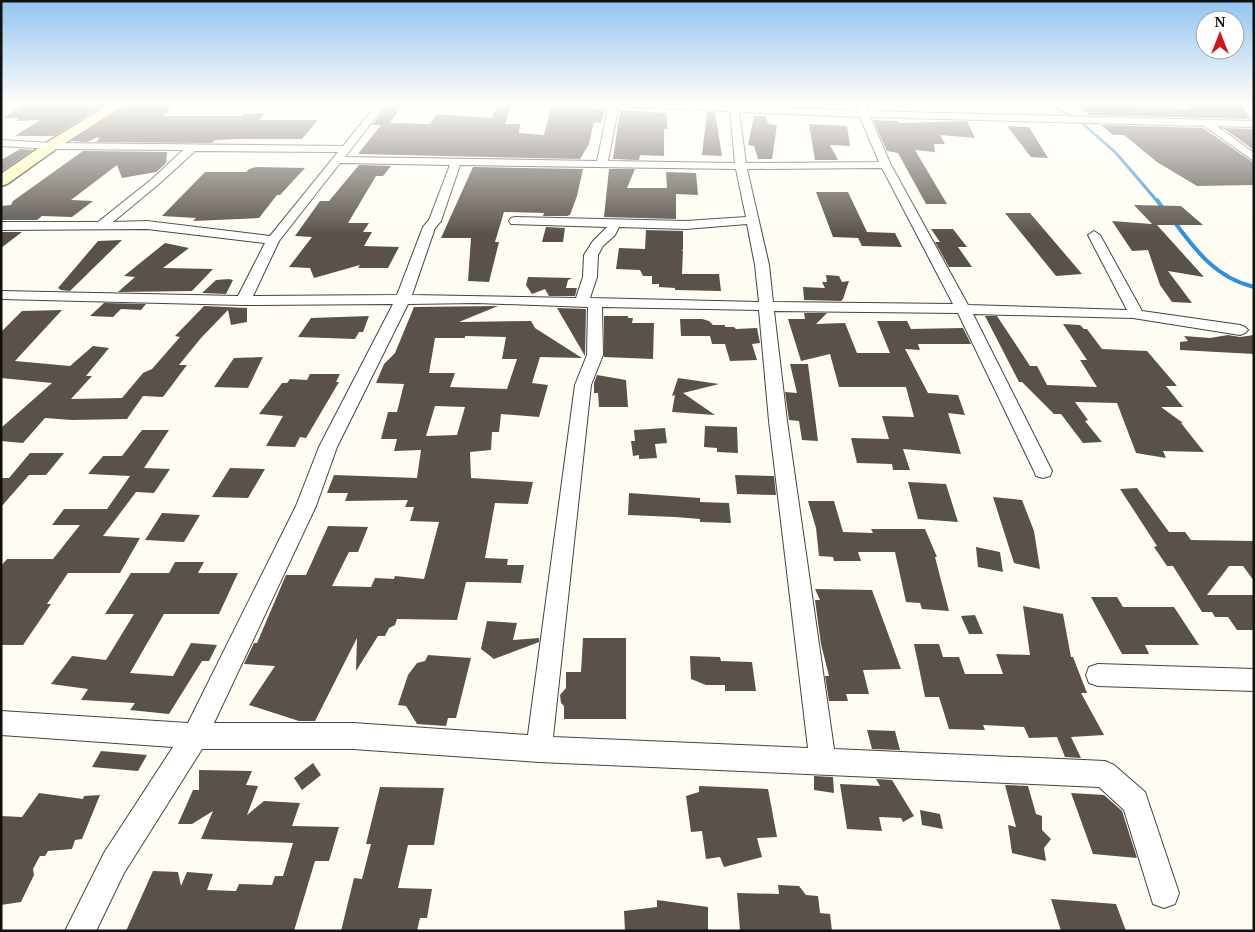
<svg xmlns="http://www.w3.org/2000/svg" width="1255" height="932" font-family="'Noto Serif',serif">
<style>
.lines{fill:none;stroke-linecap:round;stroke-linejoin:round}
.stream-far1{stroke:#308fdb;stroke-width:3}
.stream{stroke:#308fdb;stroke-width:4}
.building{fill:#5a514b;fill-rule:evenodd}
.street-casing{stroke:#434343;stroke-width:2}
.secondary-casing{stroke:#323232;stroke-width:3}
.street{fill:#fff;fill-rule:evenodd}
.secondary{fill:#fffaae;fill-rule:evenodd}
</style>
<rect width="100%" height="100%" fill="#fffdf3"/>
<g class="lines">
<path class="stream-far1" d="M1048 104 1070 115
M1082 123 1116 153 1158 202"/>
<path class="stream" d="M1157 200 1165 211
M1173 220C1195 250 1216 278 1254 287"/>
</g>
<path class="building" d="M24 104H106L54 136H15L40 120 16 121 20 118H3Z
M128 104H174L166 110H170L163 116H241L243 114 265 113 259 120H318L302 139H238L215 140 212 143 96 142 99 139 98 137 87 142 71 141Z
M1076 104H1129L1191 110 1187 104H1242L1250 119 1089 115Z
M388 105H402L390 123 430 124 436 114 492 118 497 106H511L505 124H520L519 133 544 135 551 108H560L561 106 606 109 601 123 594 122 589 144 580 159 358 154 381 125H372Z
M620 110 667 113V129H664V156L640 155 639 160 613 159Z
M707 112H715L722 156 702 155Z
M754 116H766L768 124 777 125 772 159H758L754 146 748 145Z
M873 120 897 121 899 123 967 121 975 138 940 135 945 144H934L935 152 915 150 947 204H926L898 153 887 151Z
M809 124 847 126 850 146 830 145 838 160H815Z
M1101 125 1203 128 1254 163V185L1197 186 1157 162 1124 135H1113Z
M1007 126 1029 127 1048 158 1031 157Z
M1223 128 1254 129V150Z
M20 149 33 150 1 172V160Z
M83 151 167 152 166 163 156 172 122 178 117 165 71 200 93 201 72 217 42 216 37 220H1V206L11 205 13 201Z
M359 165 391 166 383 176H376L348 223H369L363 232H372L364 246 399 247 388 268H358L360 265 314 278 310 268 289 267 312 237 295 236 320 201H329Z
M256 167 305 168 280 195H277L259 218 193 221 196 218 162 216 205 172H246L249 169Z
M473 167 583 169 577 196 570 215 567 216H543L544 213 504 212 495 242H499L489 282 468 281 471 238H441Z
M609 169H635L627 188H667L666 172 696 173 698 195 676 194V219L604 217Z
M816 192H848L867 232 895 233 902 247 862 246 858 238 833 237Z
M1134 205 1181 206 1203 225H1157L1204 277 1168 271 1192 303 1172 302 1160 285 1148 250 1132 251 1112 221 1152 224Z
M1005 213H1030L1082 274 1056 276Z
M546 227 565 228 563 242H542Z
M931 229H953L967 247H958L972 267H949L935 242H940Z
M646 230 683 231V250H681L683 251 682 274H719L721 291 675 290V288L659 287V284H652V276H643L640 270 616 269 619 248 645 249Z
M1 232H22L1 248Z
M122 240 70 291 61 290 58 288 98 241Z
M165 243 189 248 163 268 213 269 192 291 118 292 135 277 124 276Z
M826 275 839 276 842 282 849 281 843 299 841 301 804 300 803 287 825 288 822 282H827Z
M528 277 572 278 568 280 566 288H577L575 296H549L545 289 532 294 526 285Z
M229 279 233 280 226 294 202 293 216 280Z
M104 303 146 304 141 310 121 309 113 317 90 316Z
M204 306 247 308V322L231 325 228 310 201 338 179 365H187L163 397 143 396 127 419 72 420 45 418 23 443 1 441V428L52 383 1 378V332L22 311 62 310 15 361 70 366 93 346 109 348 86 376H92L71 399 122 398 143 373 152 369 180 337 175 336Z
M498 306 459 322 531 321 535 328 582 358 540 357 532 383 548 385 539 417 501 414 499 432H492L491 450 470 452 471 478 533 482 528 504 495 503 485 558 508 559 507 565H524L521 583 466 582 457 620 397 619 395 625 389 628 385 636H378L356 671 357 638 315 721H299L249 705 275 666 244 664 254 643H257L286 575H306L328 526 368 527 358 552H349L332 586 371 587 375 578 394 579 395 576 424 579 439 522 410 521 414 507H405L408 500 345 501 348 493H327L334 475 417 478 421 450 394 451 397 439H381L388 412H397L404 384 376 383 384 364 395 353 414 307ZM465 336 506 337 502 359H517L507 389 450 387 455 373H429L435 338H465ZM435 406 465 407 457 435 426 436Z
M557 308 586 309 585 356Z
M804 313H827L816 324 845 323 857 353H890L877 321H907L911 329 963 328 971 344H918L920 350 905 349 928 393 958 395 965 415 948 413 961 454 903 449 910 470H893L892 464 857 463 851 438 889 439 882 416 914 417 906 387H839L830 354 801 361 788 319H805Z
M369 316 363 332H359L355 339 298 337 311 318Z
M604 316H628V318H633L632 323H654L653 359 604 357Z
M985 316H997L1030 366H1037L1047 385 1097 387 1080 360H1087L1063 324 1080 325 1084 329H1087L1102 349 1147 351 1177 386H1166L1183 407H1161L1183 423H1181L1204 452 1163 451 1166 458 1136 453 1117 403 1075 402 1088 420 1085 421 1102 442 1083 443 1061 414H1054L1022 382H1019Z
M680 319H702L709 321 713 325H725V327H734L736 329 757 328 760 343 752 344 757 360 730 361 725 344H712L710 336H681Z
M1228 335 1240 337 1254 335V354L1180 350V342L1188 341 1184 336 1210 338Z
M263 357 248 388 214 387 234 358Z
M790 364H808L818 441 802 440 799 421 789 420 785 392 797 393Z
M310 374H340L336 382H339L306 438 300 437 295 447 266 446 283 416 259 414 282 383H287L290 379 307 380Z
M597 375 626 380 628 407H599L598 393H594V383Z
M678 378 719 384 683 393 715 415 672 412 675 395 672 396Z
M705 426 737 427 738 453 717 452V448L704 447Z
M665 428 667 443 655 444 657 458 639 459V455L633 456 631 441H635L634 430Z
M142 430H169L144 468 170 469 154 493 136 492 103 536 140 538 120 573H68L47 604H51L23 645H1V566L7 559H53L80 525H52L64 509H107L130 476 88 474 103 456H122Z
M30 453H64L46 475H29L1 507V478H9Z
M230 468 265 469 248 498 212 497Z
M735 475 774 476 776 495 737 494Z
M908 482 946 484 958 522 918 519Z
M1137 488 1169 532H1185L1191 540 1254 541V581L1243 566H1229L1207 595H1254V630H1237L1228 617H1215L1212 612H1202L1173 566H1167L1154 547 1157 546 1120 489Z
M629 493 700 498V502L729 503 731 523 700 522V519L675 517 628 515Z
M993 497 1022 500 1034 531 1040 569 1014 563Z
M808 501H834L843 532 873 533 871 529H925L937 557H935L949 611 922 609 920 603 906 602 895 552H858L861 561H834L833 557 819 556 816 528Z
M162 513 200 515 184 542 145 540Z
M976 547 1000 552 1003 572 978 567Z
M175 562H204L198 573H238L219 614H164L130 673 173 676 191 643 217 645 209 661H202L169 714 130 710 135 703 81 700 88 689 51 684 72 656 106 660 134 614H105L131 573H169Z
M815 589 872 590 901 669 863 670 869 694H846L848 701H829L825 676H829L821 644 815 600H820Z
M1091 597H1117L1123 607H1174L1199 645H1145L1149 654H1122Z
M1023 606 1063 614 1071 657H1073L1087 693H1081L1104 735 1071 737 1081 758 1065 757 1057 737 1029 738 1024 727 983 725 985 730 949 729 939 697H925L914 644H939L943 657H959L965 674H1003L996 654 1030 655Z
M975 615 983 634H969L961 616Z
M487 621 517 623 513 640 539 638V642L494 659 481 649Z
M583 638H626V719H564V706L561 703 560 695 566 688V672H581Z
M428 655 471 658 456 718H448L446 726 417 724 406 706 398 705 408 675 417 663 425 661Z
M690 656 720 657 721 661 752 662 756 691H725V685H706L691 679Z
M867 730 895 731 900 750 872 749Z
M101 751 147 755 138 771 92 767Z
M313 763 321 775 302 790 294 778Z
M199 770 252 771 246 785 258 786 247 815 264 801 300 803 292 826 339 827 329 861H315L294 931H126L153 871 178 872 181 886 187 872 213 874 207 890 236 891 239 884 272 885 275 876H283L293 843 201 839 213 811 192 824H178L193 790H199Z
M814 776 833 777 834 793 814 790Z
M876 779 892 780 914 816 903 822 901 818 879 817 882 831 847 829 840 784 880 786Z
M1005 785 1028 786 1036 814 1042 816V830L1051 839 1044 848 1046 861 1012 853 1008 825 1016 827Z
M699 786 768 789 777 837 757 838 762 857 724 867 720 857 706 859 702 831 691 832 686 796 699 792Z
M380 787 444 788 434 845H408L398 888 432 889 427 918H420L417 931H341L354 878 362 879 371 844H366Z
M39 793 83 799 84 796 100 795 82 839 75 840 72 849 48 851 45 856H40L33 869 34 875 21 902 1 905V816L22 817Z
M1071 793 1104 795 1122 811 1137 858 1093 854Z
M920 810 940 814 943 829 922 825Z
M778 885 799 886 806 895 818 896 820 913 830 914 832 931H740L737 893 779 894Z
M1051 899 1116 904 1126 931H1061Z
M657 900 708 907V931H625L624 911 657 907Z"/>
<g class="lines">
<defs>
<path id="street" d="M377 104H386L345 157 597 161 609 104H619L608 161 735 163 730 111 625 107 621 104H701L859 111 858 104H868V111L1254 121V127L1217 126 1254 153V161L1204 126 870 117 891 165 968 305 1127 310 1088 235 1094 231 1100 235 1142 311 1240 325 1245 327 1248 330 1245 333 1240 335 1133 318 973 314 1052 471 1050 476 1043 478 1036 476 1034 471 958 313 774 311 787 421 834 749 1105 761 1114 765 1145 792 1179 893 1175 904 1164 908 1153 904 1124 810 1099 787 539 762 353 749H202L124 873 96 931H65L104 853 173 747 1 735V711L188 723 296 506 319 447 393 304 243 305 1 299V291L238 296 265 243 147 229 1 230V222H98L152 179 183 150 51 149 1 146V140L51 143 343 146ZM739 112 860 117 879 162 746 163ZM195 151 338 152 270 236 147 221 113 222 160 183ZM340 163 450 165 429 220 423 227 397 295 253 296 279 241ZM460 165 736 169 746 217 686 221 515 217 511 218 509 221 511 224 607 227 593 241 584 255 583 277 576 298 412 295 435 228 441 221ZM882 168 953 304 773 302 769 265 747 169ZM747 224 755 265 759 302 590 298 597 277 598 255 603 246 615 235 619 227 686 229ZM477 303 588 307 587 355 575 385 528 735 353 723H214L316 506 337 447 408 304ZM602 307 759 310 769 421 808 748 553 737 591 385 603 355Z
M1098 664 1254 669V691L1098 686 1089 683 1086 675 1089 667Z"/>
<path id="secondary" d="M110 104H126L56 149 7 184 1 186V174L46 143Z"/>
</defs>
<use href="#street" class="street-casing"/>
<use href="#secondary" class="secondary-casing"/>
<use href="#street" class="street"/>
<use href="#secondary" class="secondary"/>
</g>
<linearGradient id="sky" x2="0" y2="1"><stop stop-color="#92c4f0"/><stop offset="0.44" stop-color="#fffefa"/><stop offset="1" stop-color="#fffefa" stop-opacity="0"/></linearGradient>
<rect width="1255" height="235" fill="url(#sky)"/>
<rect width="1255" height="932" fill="none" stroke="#101010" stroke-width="5"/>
<g transform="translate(1220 35)"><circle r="24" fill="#ffffff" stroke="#9f9f9f"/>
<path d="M0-4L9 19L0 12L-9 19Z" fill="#d01818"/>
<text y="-8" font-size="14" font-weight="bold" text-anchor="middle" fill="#101010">N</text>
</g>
</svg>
